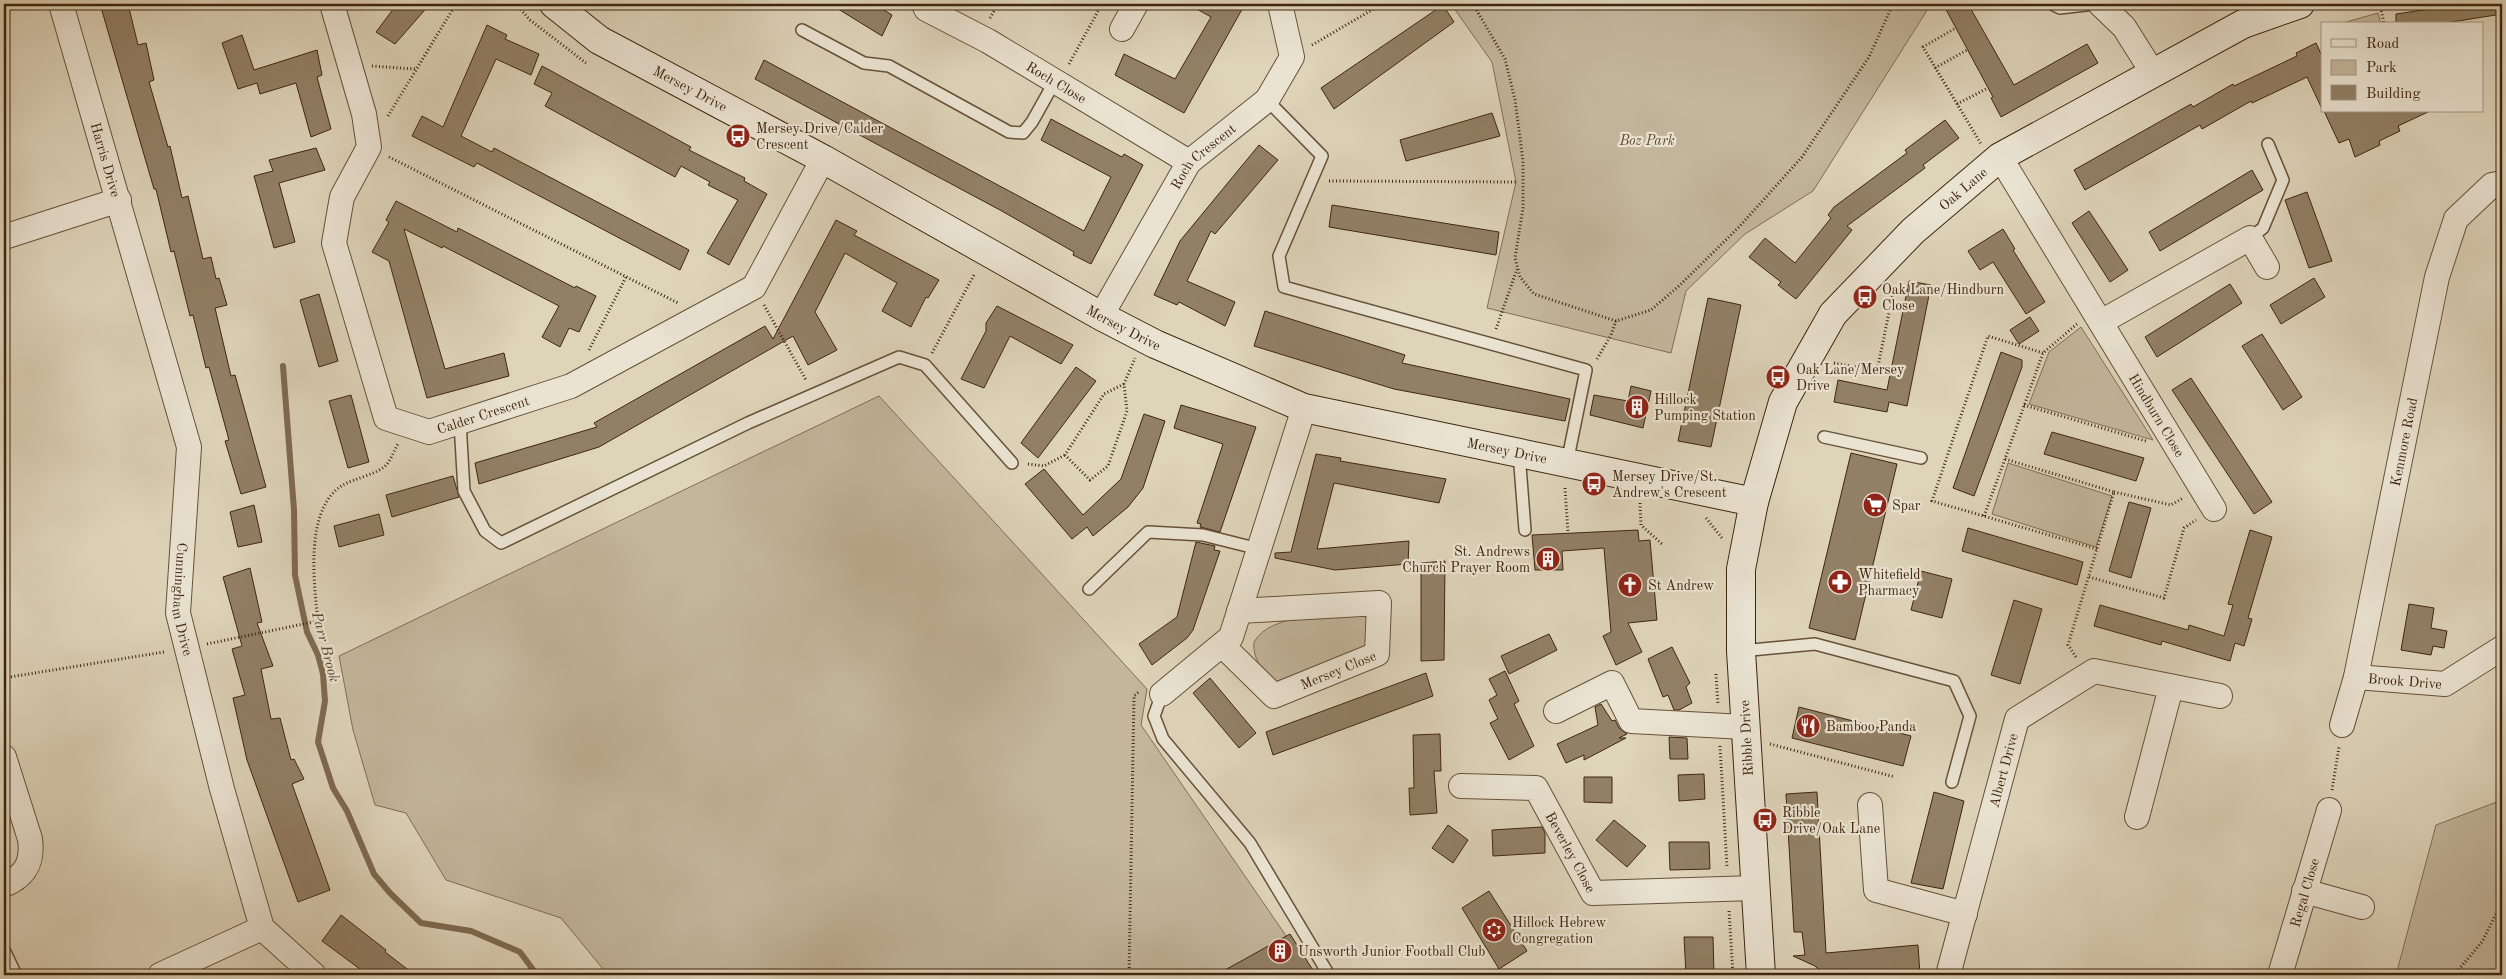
<svg xmlns="http://www.w3.org/2000/svg" width="2506" height="979" font-family="'Old Standard TT',serif">
<style>
.green{fill:#c3b69c;stroke:#826e54}
.lines{fill:none;stroke-linecap:round;stroke-linejoin:round}
.stream{stroke:#7e6a51;stroke-width:6}
.building{fill:#928066;stroke:#40250c}
.lane-casing{stroke:#685138;stroke-width:14}
.street-casing{stroke:#685138;stroke-width:26}
.secondary-casing{stroke:#40250c;stroke-width:30}
.path{stroke:#40250c;stroke-width:3;stroke-dasharray:1 2.5;stroke-linecap:butt}
.lane{stroke:#eae3d2;stroke-width:11}
.street{stroke:#eae3d2;stroke-width:24}
.secondary{stroke:#eae3d2;stroke-width:28}
.labels{text-anchor:middle;stroke-width:4.5;stroke-linejoin:round;paint-order:stroke}
.street-label{font-size:14px;fill:#40250c;stroke:#eae3d2}
.poi-label{font-size:14px;fill:#40250c;stroke:#eae3d2;text-anchor:start}
.park-label{font-size:14px;font-style:italic;fill:#614930;stroke:#eae3d2}
.water-label{font-size:15px;font-style:italic;fill:#5f482e;stroke:#eae3d2}
</style>
<rect width="100%" height="100%" fill="#ded4ba"/>
<filter id="stains"><feTurbulence type="fractalNoise" baseFrequency=".004" numOctaves="4"/><feColorMatrix values="0 0 0 0 .2 0 0 0 0 .09 0 0 0 0 .02 0 0 0 .5 -.17"/></filter>
<radialGradient id="worn" r=".72"><stop offset=".6" stop-color="#630" stop-opacity="0"/><stop offset="1" stop-color="#630" stop-opacity=".3"/></radialGradient>
<path class="green" d="M1451 4H1931L1813 191 1745 234 1686 291 1671 353 1487 308 1516 182 1492 62Z
M2378 13 2381 24H2339Z
M2081 327 2153 440 2029 404 2049 352Z
M879 396 1147 689 1141 725 1313 975H608L561 918 446 880 406 813 375 805 353 730 339 656Z
M2008 463 2112 496 2096 547 1992 514Z
M1364 615 1370 623 1369 649 1280 686C1266 675 1252 661 1254 642 1272 611 1332 617 1364 615Z
M2502 800V975H2396L2436 825Z"/>
<g class="lines">
<path class="stream" d="M283 366 294 510 295 575 307 632 318 655 323 674 325 701 318 742 333 788 347 811 374 874 390 893 421 923 471 931 520 952 537 975"/>
</g>
<path class="building" d="M100 4H128L138 45 146 43 154 80 149 82 168 147 170 146 182 198 188 196 203 259 211 257 216 279 219 278 227 305 215 308 231 376 235 375 266 487 241 494 225 441 229 440 209 367 206 368 193 315 190 316 174 251 171 252 156 189H154Z
M397 4H430L395 44 376 32Z
M830 4H874L892 15 882 36Z
M1188 4H1245L1184 113 1115 75 1124 54 1175 79 1211 17Z
M1943 4H1968L2014 85 2087 44 2098 63 2001 117 1991 98 1993 97Z
M2463 4H2502V14L2439 24H2396V14Z
M1443 5 1454 22 1334 109 1321 88Z
M487 25 507 35 505 39 539 54 531 75 496 59 461 136 492 152 494 148 689 250 680 270 477 163 474 167 412 136 422 116 443 127Z
M242 35 254 70 317 50 322 75 317 77 331 129 311 137 296 83 260 94 257 83 238 89 222 43Z
M2316 43 2322 56V109L2307 77 2252 103 2251 101 2202 129 2200 125 2085 190 2074 170 2191 104 2193 107 2233 84 2234 86 2297 56 2296 53Z
M764 60 1084 231 1111 177 1041 140 1051 119 1122 157 1124 154 1143 165 1091 264 1073 255 1074 252 1000 210 755 79Z
M542 66 691 147 689 150 745 178 744 181 767 194 729 265 707 253 738 200 708 185 710 182 681 166 675 177 545 106 552 93 534 84Z
M2324 111H2430L2398 126 2400 131 2379 141 2380 145 2355 157 2349 139 2339 143Z
M1492 113 1500 136 1406 161 1400 140Z
M1945 120 1959 138 1923 165 1925 168 1847 226 1852 230 1796 299 1778 285 1781 282 1749 257 1765 238 1795 263 1831 218 1828 215 1834 207 1907 153 1905 150Z
M1259 145 1278 160 1215 234 1211 231 1187 281 1235 302 1225 326 1179 302 1177 305 1154 295 1180 241Z
M316 148 325 170 279 183 295 242 274 248 254 176 273 171 269 160Z
M2252 170 2263 190 2160 251 2149 232Z
M2307 192 2332 261 2309 268 2285 200Z
M396 201 457 232 458 228 575 288 576 286 596 296 579 332 569 328 560 347 542 337 559 306 443 246 442 248 404 229 445 369 504 353 509 376 427 398 389 261 372 252 389 222 386 220Z
M1332 205 1499 232 1496 255 1329 227Z
M2089 211 2128 270 2110 282 2072 223Z
M836 220 857 231 854 235 939 280 928 298 926 297 911 327 882 311 897 283 845 253 815 312 837 350 808 365 793 336 599 447 479 484 475 463 597 427 594 423 765 326 773 339Z
M2003 229 2015 249 2013 250 2045 302 2026 314 1993 262 1980 270 1968 251Z
M2314 278 2325 297 2281 324 2270 305Z
M1909 281 1931 285 1907 406 1889 402 1887 412 1834 402 1838 380 1887 390Z
M2230 284 2242 303 2157 357 2145 337Z
M319 294 338 361 319 367 300 300Z
M1708 298 1741 305 1711 447 1678 441Z
M997 306 1073 345 1061 364 1010 336 984 388 961 379 986 331V323Z
M1265 311 1405 355 1402 363 1570 399 1565 421 1394 389 1254 346Z
M2030 317 2039 331 2019 344 2010 330Z
M2262 334 2302 397 2283 410 2242 346Z
M2001 352 2022 360V367L1974 496 1953 488Z
M1076 367 1096 381 1038 458 1021 443Z
M2191 378 2272 502 2254 514 2172 390Z
M1631 386 1651 391 1643 428 1590 415 1594 395 1628 401Z
M351 395 369 462 348 468 329 401Z
M1181 405 1256 427 1220 532 1200 527 1201 524 1197 523 1223 444 1174 428Z
M1144 414 1165 421 1143 488 1128 507 1093 536 1087 527 1072 539 1025 484 1044 469 1083 515 1121 479Z
M2052 432 2144 458 2136 481 2044 454Z
M1851 453 1897 464 1855 640 1809 628Z
M1316 454 1341 458 1340 461 1446 479 1439 503 1334 483 1317 549 1409 541 1408 564 1335 570 1275 558V553L1291 552Z
M453 476 459 497 392 517 386 495Z
M2129 502 2151 508 2131 578 2109 571Z
M254 505 262 542 238 547 230 512Z
M379 514 384 535 339 547 334 526Z
M1968 528 2083 562 2077 585 1962 551Z
M1638 530 1639 541 1650 540 1657 620 1628 623 1642 652 1616 665 1603 636 1611 632 1604 548 1562 551 1563 570H1535L1532 535Z
M2250 530 2272 537 2248 618 2252 619 2244 646 2235 643 2230 661 2162 641 2161 645 2094 626 2100 605 2188 630 2189 625 2224 636 2233 605 2228 604Z
M1196 542 1215 546 1214 550 1220 551 1193 630 1187 638 1152 665 1139 644 1177 617Z
M1445 561 1444 660 1421 661V563Z
M250 568 262 622 257 623 273 666 261 669 271 719 280 718 291 760 294 759 304 779 292 784 330 890 298 902 247 760 233 698 245 695 232 649 242 646 223 577Z
M1921 571 1952 579 1942 618 1911 610Z
M2014 600 2042 609 2020 684 1991 675Z
M2409 604 2434 608 2431 628 2447 631 2444 648 2433 646 2431 655 2401 650Z
M1549 634 1557 650 1509 674 1501 656Z
M1672 647 1690 683 1686 687 1692 703 1679 710H1674L1668 695 1663 697 1648 659Z
M1505 671 1519 701 1514 704 1534 746 1509 760 1490 723 1498 719 1489 700 1497 695 1489 679Z
M1426 673 1433 696 1273 755 1266 732Z
M1210 678 1256 733 1239 748 1193 693Z
M1601 704 1612 721 1615 720 1619 728 1627 734 1619 738H1626L1584 760V755L1566 763 1557 744 1598 725 1595 707Z
M1799 707 1911 736 1903 766 1792 738Z
M1440 734 1441 771H1434L1437 813 1410 815 1409 788H1414L1413 735Z
M1669 737 1687 738 1688 759H1670Z
M1704 774 1705 799 1679 801 1678 775Z
M1584 777H1612V803L1584 802Z
M1817 792 1826 953 1918 945 1920 975H1848L1847 969 1827 971V975H1825L1815 966 1793 956 1805 955 1802 932H1794L1786 794Z
M1934 792 1964 801 1943 889 1911 883Z
M1614 820 1646 846 1627 867 1596 840Z
M1448 825 1468 840 1453 863 1432 848Z
M1542 827 1545 833V853L1493 856 1492 830Z
M1669 842H1709L1710 869 1670 870Z
M1489 891 1527 951 1499 969 1462 908Z
M341 915 386 950 385 952 415 975H368L322 941Z
M1290 934 1316 975H1216Z
M1684 937H1713L1714 975H1686Z"/>
<g class="lines">
<defs>
<path id="lane" d="M2052 4 2060 8 2094 4
M802 30 864 63 889 66 1009 132 1023 133 1032 122 1055 81
M1267 100 1322 156 1279 256 1284 287 1586 370 1567 463
M2250 238 2263 228 2283 180 2268 144
M460 422 464 491 485 531 501 543 748 423 899 357 925 365 1012 463
M1824 437 1921 458
M1519 453 1525 530
M1089 589 1148 532 1203 535 1259 549
M1741 651 1815 644 1954 681 1970 716 1952 782
M1162 694 1154 716 1163 739 1250 843 1329 975
M4 950 16 975"/>
<g id="street">
<path id="s1" d="M61 4 189 447 178 613 222 789 262 928 314 975"/>
<path id="s2" d="M332 4 364 114 369 147 342 197 334 243 386 418 429 432 571 386 754 287 823 159"/>
<path id="s3" d="M924 4 926 9 988 41 1189 162"/>
<path d="M2100 4 2124 27 2153 73"/>
<path d="M1122 29 1136 4"/>
<path id="s4" d="M2000 157 2214 509"/>
<path d="M4 237 119 200"/>
<path id="s5" d="M1101 316 1189 162 1267 100 1292 57 1280 4"/>
<path d="M2101 322 2250 238 2267 267"/>
<path id="s6" d="M1222 645 1274 696 1377 654 1379 603 1239 611"/>
<path id="s7" d="M2356 677 2445 684 2502 648"/>
<path d="M1162 694 1231 637 1304 408"/>
<path d="M1556 711 1612 683 1631 721 1745 727"/>
<path id="s8" d="M2342 725 2356 677 2437 277 2456 219 2492 185 2502 183"/>
<path d="M4 757 30 839C33 862 26 876 4 885"/>
<path id="s9" d="M1461 786 1536 788 1593 893 1755 888"/>
<path d="M1870 805 1876 890 1965 914"/>
<path d="M2137 817 2171 687"/>
<path d="M2304 891 2362 907"/>
<path d="M160 975 262 928"/>
<path id="s10" d="M1948 975 2017 719 2094 671 2220 696"/>
<path id="s11" d="M2280 975 2329 810"/>
</g>
<g id="secondary">
<path id="s12" d="M554 4 599 40 823 159 1101 316 1155 344 1304 408 1754 502"/>
<path id="s13" d="M1761 975 1741 651V569L1754 502 1783 402 1833 314 1913 231 2000 157 2243 24 2300 4"/>
</g>
</defs>
<use href="#lane" class="lane-casing"/>
<use href="#street" class="street-casing"/>
<use href="#secondary" class="secondary-casing"/>
<path class="path" d="M516 4 530 20 586 63
M1473 4 1505 59 1515 100 1523 161V208L1515 258 1520 277 1534 294 1616 321 1651 310 1680 285 1739 227 1802 157 1869 57 1893 4
M2380 4 2384 24
M990 18 998 4
M1954 29 1923 47 1981 144
M1312 45 1382 4
M1069 64 1102 4
M372 66 416 69
M1935 68 1967 50
M1957 104 1986 89
M388 116 456 4
M389 157 678 303
M1329 181 1516 182
M764 305 806 380
M1496 329 1517 269
M589 350 626 277
M932 353 975 273
M2043 353 1988 336 1932 501 2097 549
M1597 359 1611 335 1616 321
M1834 363 1877 371 1894 288
M1124 384 1104 394 1065 455 1090 480 1108 466 1127 411 1124 384 1135 358
M2024 405 2146 441
M1028 464 1044 466 1065 455
M1565 488 1568 533
M2114 492 2171 505 2183 498
M1640 503 1641 525 1663 545
M1984 516 2005 459
M1706 518 1722 538
M2089 577 2164 598 2184 528 2196 520
M207 644 318 621C314 584 304 508 343 485 353 479 381 473 387 464 392 458 394 450 398 444
M2076 657 2068 645 2114 492 2005 459 2043 353 2077 324
M1716 674 1718 705
M4 678 164 652
M1770 744 1895 777
M1720 746 1727 867
M2332 790 2339 747
M1729 911 1733 975
M1129 975 1134 696 1140 691
M2454 975 2482 942 2502 902"/>
<use href="#lane" class="lane"/>
<use href="#street" class="street"/>
<use href="#secondary" class="secondary"/>
</g>
<defs>
<symbol id="bus-disc" viewBox="-11 -11 22 22"><circle r="9.5" fill="#8f2418" stroke="#eae3d2"/><path d="M-5-6H5V4H4V6H2V4H-2V6H-4V4H-5ZM-3.5-4V0h7V-4ZM-3.5 1.2v1.5H-2V1.2ZM2 1.2v1.5H3.5V1.2Z" fill="#fff"/></symbol>
<symbol id="building-disc" viewBox="-11 -11 22 22"><circle r="9.5" fill="#8f2418" stroke="#eae3d2"/><path d="M-4-6H4V6H1V3H-1V6H-4ZM-2.5-4.3h1.7v1.8h-1.7ZM.8-4.3h1.7v1.8H.8ZM-2.5-1h1.7V.8h-1.7ZM.8-1h1.7V.8H.8Z" fill="#fff"/></symbol>
<symbol id="supermarket-disc" viewBox="-11 -11 22 22"><circle r="9.5" fill="#8f2418" stroke="#eae3d2"/><path d="M-6-5.5h2.5l.6 2H6L4.5 2H-2.5L-4.4-4H-6ZM-1.5 3.2a1.3 1.3 0 1 0 .1 0ZM3 3.2a1.3 1.3 0 1 0 .1 0Z" fill="#fff"/></symbol>
<symbol id="pharmacy-disc" viewBox="-11 -11 22 22"><circle r="9.5" fill="#8f2418" stroke="#eae3d2"/><path d="M-2-6h4v4h4v4h-4v4h-4v-4h-4v-4h4Z" fill="#fff"/></symbol>
<symbol id="church-disc" viewBox="-11 -11 22 22"><circle r="9.5" fill="#8f2418" stroke="#eae3d2"/><path d="M-1.2-6h2.4v3.5h3.3v2.4h-3.3V6h-2.4V-.1h-3.3v-2.4h3.3Z" fill="#fff"/></symbol>
<symbol id="restaurant-disc" viewBox="-11 -11 22 22"><circle r="9.5" fill="#8f2418" stroke="#eae3d2"/><path d="M-5-6h1v4h1v-4h1v4h1v-4h1v5L-1.5 .5V6h-2V.5L-5-1ZM5-6V6H3V1.5H1.5Q1.5-4 5-6Z" fill="#fff"/></symbol>
<symbol id="synagogue-disc" viewBox="-11 -11 22 22"><circle r="9.5" fill="#8f2418" stroke="#eae3d2"/><path d="M0-6.5L5.6 3.2H-5.6ZM0 6.5L5.6-3.2H-5.6Z" fill="#fff"/></symbol>
</defs>
<g fill-rule="evenodd">
<use href="#bus-disc" x="724" y="122" width="28" height="28"/>
<use href="#bus-disc" x="1851" y="283" width="28" height="28"/>
<use href="#bus-disc" x="1764" y="363" width="28" height="28"/>
<use href="#building-disc" x="1623" y="393" width="28" height="28"/>
<use href="#bus-disc" x="1580" y="470" width="28" height="28"/>
<use href="#supermarket-disc" x="1861" y="491" width="28" height="28"/>
<use href="#building-disc" x="1534" y="545" width="28" height="28"/>
<use href="#pharmacy-disc" x="1826" y="568" width="28" height="28"/>
<use href="#church-disc" x="1616" y="571" width="28" height="28"/>
<use href="#restaurant-disc" x="1794" y="712" width="28" height="28"/>
<use href="#bus-disc" x="1751" y="806" width="28" height="28"/>
<use href="#synagogue-disc" x="1480" y="916" width="28" height="28"/>
<use href="#building-disc" x="1266" y="937" width="28" height="28"/>
</g>
<g class="labels">
<g class="street-label">
<text dy="5" stroke="none"><textPath href="#s3" startOffset="155">Roch Close</textPath></text>
<text dy="5" stroke="none"><textPath href="#s12" startOffset="161">Mersey Drive</textPath></text>
<text dy="5" stroke="none"><textPath href="#s5" startOffset="191">Roch Crescent</textPath></text>
<text dy="5" stroke="none"><textPath href="#s1" startOffset="162">Harris Drive</textPath></text>
<text dy="5" stroke="none"><textPath href="#s13" startOffset="861">Oak Lane</textPath></text>
<text dy="5" stroke="none"><textPath href="#s12" startOffset="656">Mersey Drive</textPath></text>
<text dy="5" stroke="none"><textPath href="#s2" startOffset="536">Calder Crescent</textPath></text>
<text dy="5" stroke="none"><textPath href="#s4" startOffset="302">Hindburn Close</textPath></text>
<text dy="5" stroke="none"><textPath href="#s8" startOffset="290">Kenmore Road</textPath></text>
<text dy="5" stroke="none"><textPath href="#s12" startOffset="1061">Mersey Drive</textPath></text>
<text dy="5" stroke="none"><textPath href="#s1" startOffset="614">Cunningham Drive</textPath></text>
<text dy="5" stroke="none"><textPath href="#s6" startOffset="142">Mersey Close</textPath></text>
<text dy="5" stroke="none"><textPath href="#s7" startOffset="49">Brook Drive</textPath></text>
<text transform="translate(1746 738) rotate(-93)" y="5">Ribble Drive</text>
<text dy="5" stroke="none"><textPath href="#s10" startOffset="212">Albert Drive</textPath></text>
<text dy="5" stroke="none"><textPath href="#s9" startOffset="148">Beverley Close</textPath></text>
<text dy="5" stroke="none"><textPath href="#s11" startOffset="86">Regal Close</textPath></text>
</g>
<g class="poi-label">
<text x="756" y="133">Mersey Drive/Calder<tspan x="756" dy="16">Crescent</tspan></text>
<text x="1882" y="294">Oak Lane/Hindburn<tspan x="1882" dy="16">Close</tspan></text>
<text x="1796" y="374">Oak Lane/Mersey<tspan x="1796" dy="16">Drive</tspan></text>
<text x="1654" y="404">Hillock<tspan x="1654" dy="16">Pumping Station</tspan></text>
<text x="1612" y="481">Mersey Drive/St.<tspan x="1612" dy="16">Andrew's Crescent</tspan></text>
<text x="1892" y="510">Spar</text>
<text x="1530" y="556" text-anchor="end">St. Andrews<tspan x="1530" dy="16">Church Prayer Room</tspan></text>
<text x="1858" y="579">Whitefield<tspan x="1858" dy="16">Pharmacy</tspan></text>
<text x="1648" y="590">St Andrew</text>
<text x="1826" y="731">Bamboo Panda</text>
<text x="1782" y="817">Ribble<tspan x="1782" dy="16">Drive/Oak Lane</tspan></text>
<text x="1512" y="927">Hillock Hebrew<tspan x="1512" dy="16">Congregation</tspan></text>
<text x="1298" y="956">Unsworth Junior Football Club</text>
</g>
<g class="park-label">
<text x="1647" y="145">Boz Park</text>
</g>
<g class="water-label">
<text transform="translate(326 647) rotate(75)" y="5">Parr Brook</text>
</g>
</g>
<rect width="2506" height="979" fill="none" stroke="#ded4ba" stroke-width="20"/>
<rect x="5" y="5" width="2496" height="969" fill="none" stroke="#40250c" stroke-width="2.5"/>
<rect x="10" y="10" width="2486" height="959" fill="none" stroke="#40250c"/>
<rect x="2321" y="22" width="162" height="90" fill="#eae3d2" stroke="#a69783"/>
<rect x="2331" y="39" width="25" height="8" fill="#eae3d2" stroke="#a69783"/>
<text x="2366" y="48" font-size="15" fill="#40250c">Road</text>
<rect x="2331" y="60" width="25" height="15" fill="#c3b69c" stroke="#a69783"/>
<text x="2366" y="72" font-size="15" fill="#40250c">Park</text>
<rect x="2331" y="85" width="25" height="15" fill="#928066" stroke="#a69783"/>
<text x="2366" y="98" font-size="15" fill="#40250c">Building</text>
<rect width="100%" height="100%" filter="url(#stains)"/>
<rect width="100%" height="100%" fill="url(#worn)"/>
</svg>
